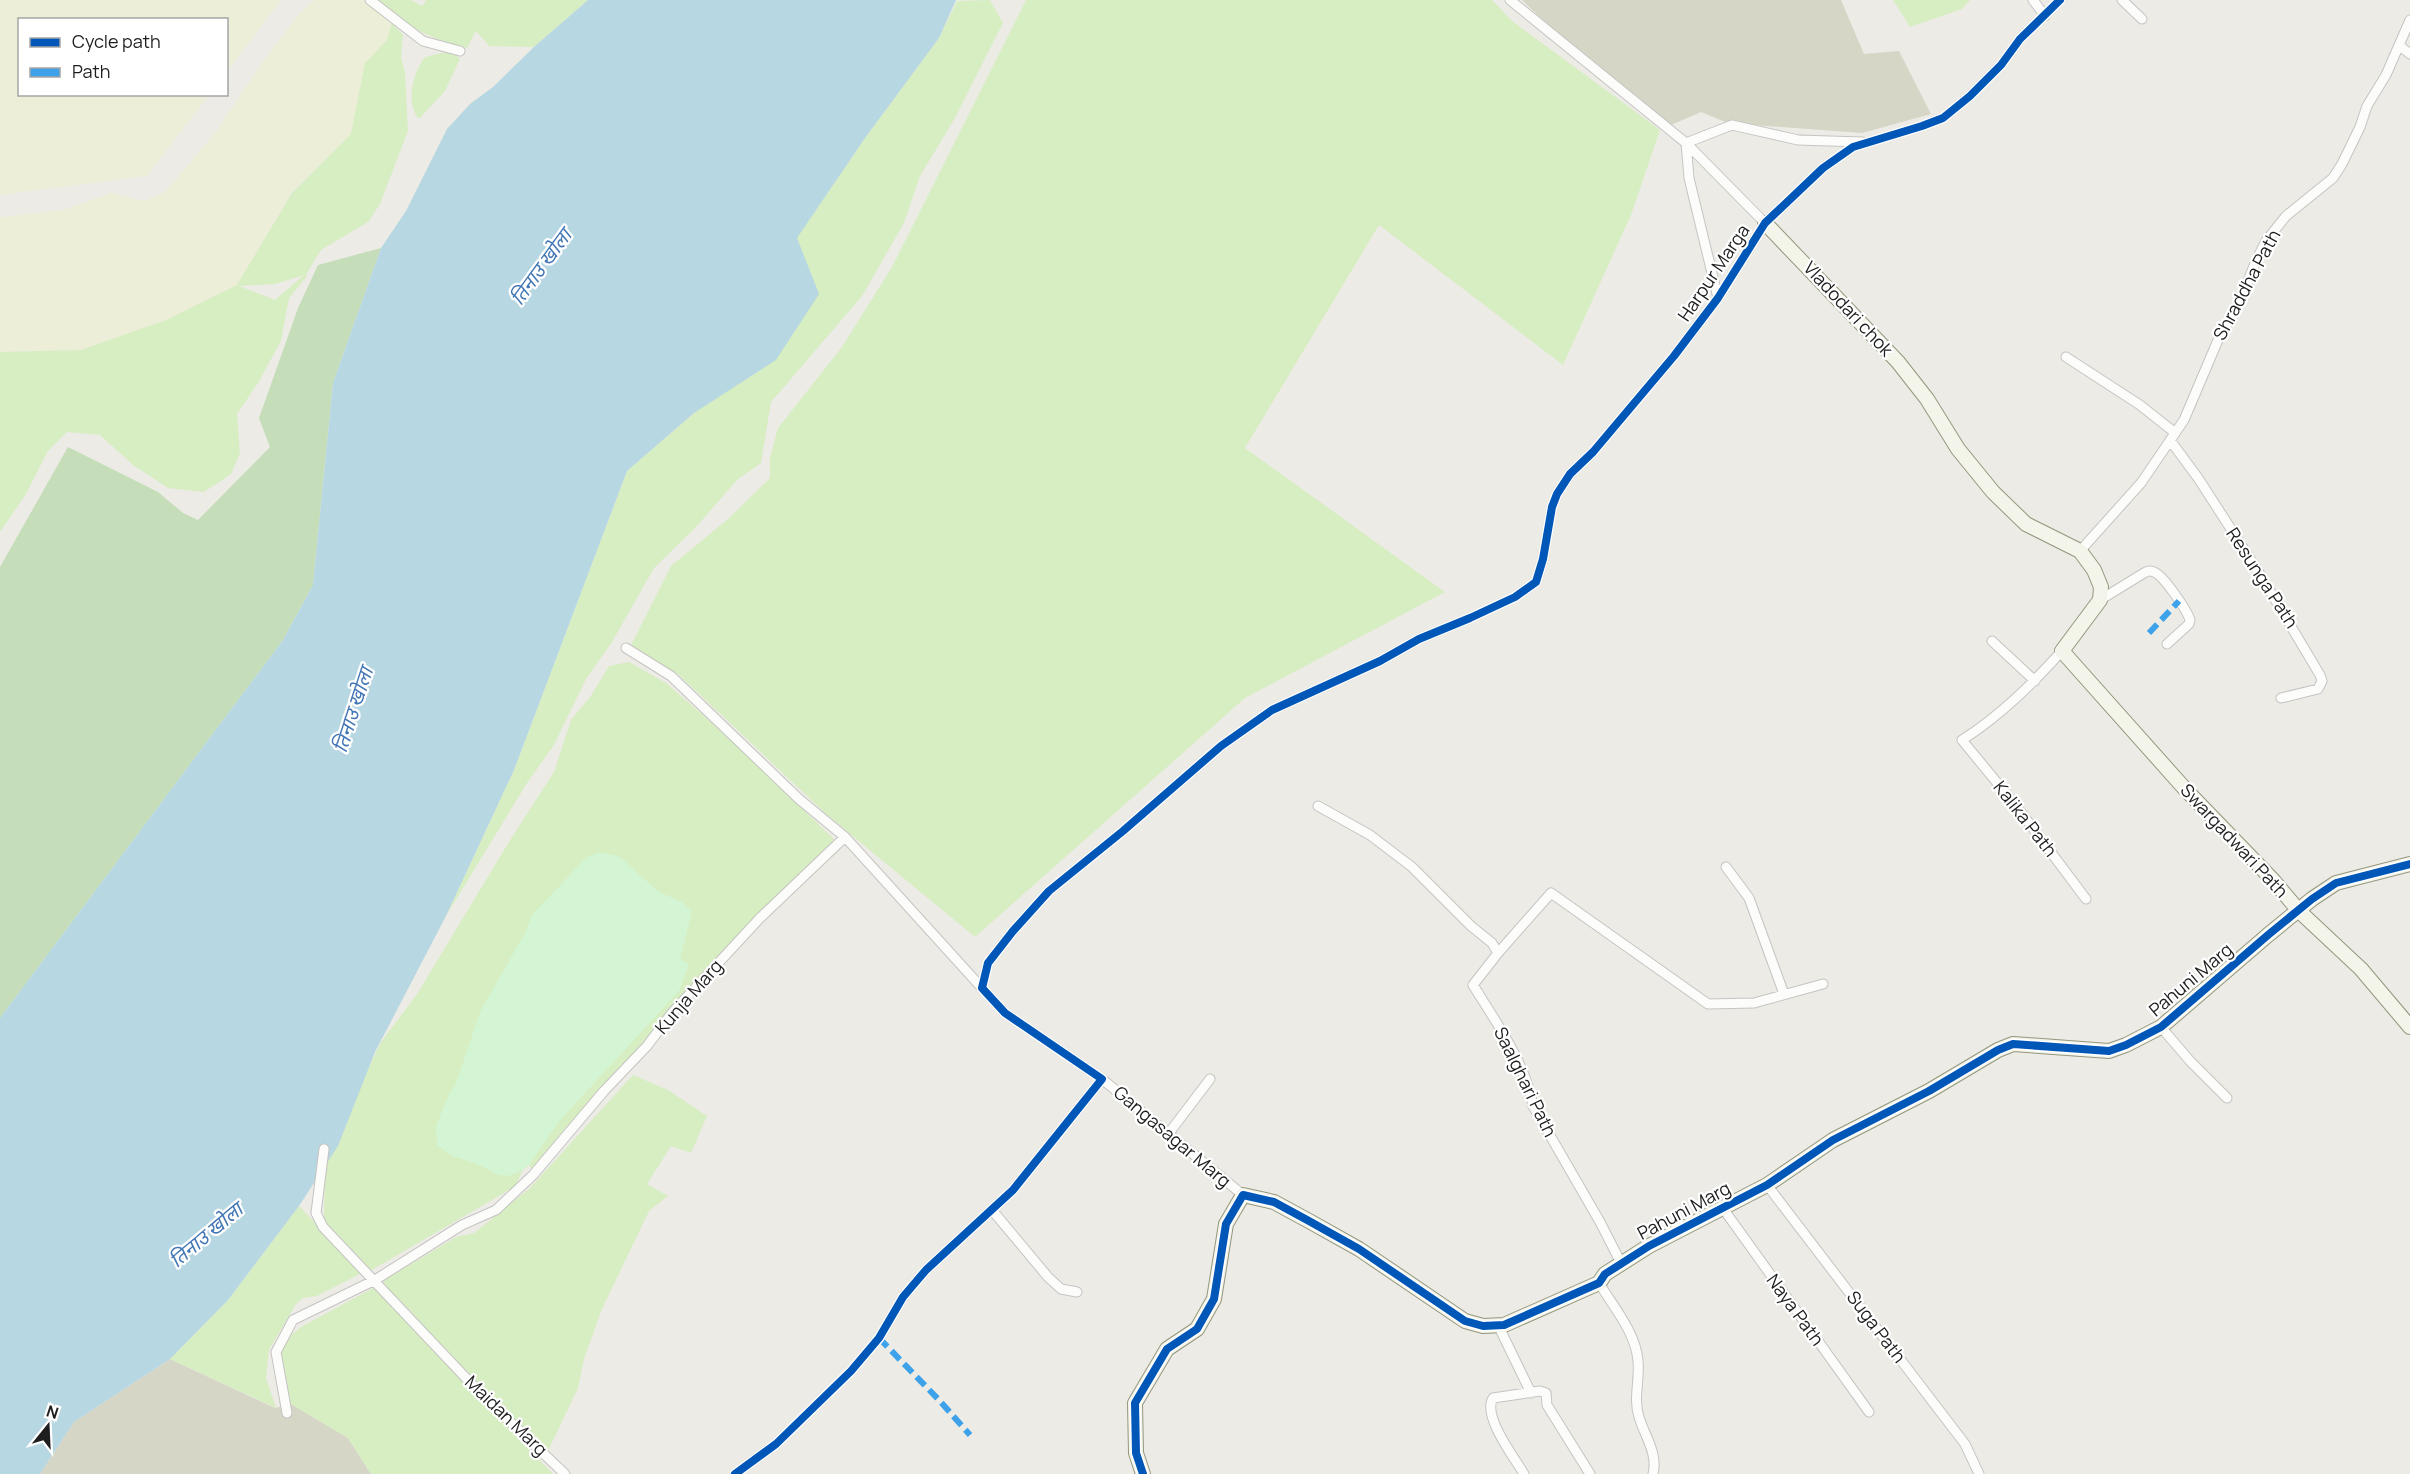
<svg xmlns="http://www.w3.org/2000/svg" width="2410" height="1474" font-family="Manrope,'Noto Sans Devanagari',sans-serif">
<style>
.construction{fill:#d6d6c7}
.farmland{fill:#eceed8}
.grass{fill:#d7edc2;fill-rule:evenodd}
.forest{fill:#c5ddb9}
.park{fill:#d3f5d4}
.water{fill:#b7d7e2}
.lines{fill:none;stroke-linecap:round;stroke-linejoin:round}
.street-casing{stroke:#c5c4c2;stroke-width:11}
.secondary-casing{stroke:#94977e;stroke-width:16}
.street{stroke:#fcfcfb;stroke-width:9}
.secondary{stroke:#f3f4ea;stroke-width:14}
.quiet{stroke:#3da2ea;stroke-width:6;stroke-dasharray:12 6;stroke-linecap:butt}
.cycleway-casing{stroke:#fff;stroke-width:11}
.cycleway{stroke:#0057b8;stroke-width:8}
.labels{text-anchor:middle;stroke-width:4.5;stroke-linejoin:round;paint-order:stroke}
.street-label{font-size:18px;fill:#1e1e1e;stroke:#fff}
.water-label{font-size:20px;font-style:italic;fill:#4377b5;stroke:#fff}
</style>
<rect width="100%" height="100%" fill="#edebe6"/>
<path class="construction" d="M1522 0H1841L1864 54 1899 51 1931 114 1862 133 1728 123 1701 112 1671 125 1559 35Z
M170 1359 275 1408 291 1404 348 1438 371 1474H40L74 1422Z"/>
<path class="farmland" d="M0 0H281L227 72 226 20H20V94L209 95 147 176 0 195Z
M315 0H364L392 23 387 40 365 63 351 134 291 193 237 285 166 320 81 350 0 352V217L63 210 111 193 145 201 166 191 215 133 257 70 303 9Z"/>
<path class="grass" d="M376 0H411L422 6 426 0H588L534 47 489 46 476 31 467 48C425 37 409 27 376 0Z
M990 0 1003 23 955 118 920 176 904 223 862 296 771 402 761 463 738 479 696 527 654 568 612 642 586 679 554 745 527 783 446 916 514 770 627 471 694 413 819 294 796 239 865 138 939 38 957 1Z
M1026 0H1492L1512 21 1660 130 1631 215 1563 365 1379 225 1245 448 1445 592 1245 698 975 937 826 814 679 675 630 647 671 566 728 519 770 478V458L778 428 842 347 892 267Z
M1893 0H1970L1962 9 1910 27Z
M392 23 403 35 401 57 405 73 408 131 380 204 368 222 321 250 306 274 307 276 289 298 281 341 258 383 237 414 240 453 231 474 204 492 168 488 133 465 100 435 67 432 48 451 26 494 0 532V352L81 350 166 320 237 285 292 193 351 134 365 63 387 40ZM304 275 275 300 239 286 275 284Z
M446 52 455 54 460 59 445 91 419 119C405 103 413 72 425 57Z
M629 662 666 683 727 736 841 846 761 913 532 1170 529 1165 522 1171 516 1186 370 1271 324 1220 325 1158 381 1042 417 994 512 837 554 772 571 720 590 697 609 666Z
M633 1075 668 1090 707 1116 691 1153 671 1146 647 1184 668 1196 649 1211 602 1309 584 1359 578 1388 547 1453 476 1385 424 1328 409 1309 392 1296 383 1281 456 1237 474 1233 529 1189Z
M299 1206 350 1259 360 1274 317 1296 303 1298 296 1304 269 1350 266 1378 276 1408 170 1359 228 1300Z
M375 1287 445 1363 553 1474H371L348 1438 291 1404 280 1358 286 1339 301 1327Z"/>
<path class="forest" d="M381 248 333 383 313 585 283 640 0 1018V567L68 447 158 492 183 513 198 520 270 447 259 418 298 308 318 265Z"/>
<path class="park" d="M601 852 620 857 659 892 682 902 692 911 680 959 689 964 679 991 560 1120 529 1165 521 1171 508 1176 499 1175 475 1163 452 1156 437 1145 436 1126 449 1094 455 1086 480 1012 525 933 532 915 587 857Z"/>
<path class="water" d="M588 0H956L939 38 865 138 797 238 819 294 776 360 694 413 627 471 514 770 446 916 375 1052 338 1146 299 1206 228 1300 170 1359 74 1422 40 1474H0V1018L283 640 313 585 333 383 381 248 406 211 447 129 470 104 493 87 534 47Z"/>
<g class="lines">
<defs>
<path id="street" d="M370 0 423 41 460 51
M1510 0 1686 143 1765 223
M2033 0 2045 16
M2122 0 2142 19
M2400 46 2410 54
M1718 298 1689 178 1686 143 1732 125 1798 140 1862 142
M2066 357 2140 405 2174 432
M2170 440 2198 478 2258 571 2320 675 2322 681 2318 689 2281 698
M2080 551 2141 483 2184 420 2218 340 2240 301 2256 261 2266 241 2286 216 2333 178 2342 164 2360 127 2367 106 2386 75 2410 20
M2100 600 2144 573C2148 571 2149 570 2154 572 2163 575 2187 610 2190 620L2189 624 2167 644
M1992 641 2035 681
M626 648 671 676 799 799 845 837 982 988
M2062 651C2031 685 2000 716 1962 740L2017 807 2086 899
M1318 806 1370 835 1412 867 1471 926 1492 943 1498 953 1473 985C1496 1022 1526 1064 1533 1106L1600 1222 1621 1263
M1726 867 1749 898 1784 994
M1498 953 1551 893 1708 1004 1754 1003 1823 984
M2161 1027 2190 1061 2227 1098
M1102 1079 1243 1195
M1169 1133 1210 1079
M324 1149 316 1213 323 1227 484 1397 565 1474
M1767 1185 1965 1444 1979 1474
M1722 1207 1869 1412
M992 1210 1048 1277 1061 1289 1077 1292
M1599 1283C1613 1306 1636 1333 1638 1361 1640 1379 1633 1399 1639 1417 1645 1437 1658 1453 1653 1474
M1498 1325 1531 1393
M287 1413 276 1352 293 1320 375 1280 462 1225 496 1210 533 1175 604 1091 647 1046 672 1013 760 918 845 837
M735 1474 776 1444 851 1371 879 1338 903 1297 926 1270 1013 1190 1102 1079 1005 1013 982 988 988 963 1013 931 1049 891 1123 831 1221 746 1272 710 1380 661 1419 639 1470 618 1515 597 1536 582 1543 559 1552 507 1557 494 1570 474 1593 452 1674 356 1718 298 1765 223 1823 168 1853 147 1922 126 1943 118 1970 96 2001 65 2020 39 2060 0
M1524 1474C1514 1457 1482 1416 1493 1398L1540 1391 1546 1393 1547 1405 1590 1474"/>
<path id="secondary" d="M1765 223 1898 362 1927 399 1958 449 1993 492 2026 524 2080 551 2094 570 2101 587 2100 600 2062 651 2185 789 2272 879 2299 911 2361 969 2410 1027
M1143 1474 1136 1453 1135 1403 1167 1349 1197 1329 1214 1299 1226 1224 1243 1195 1274 1202 1309 1221 1359 1249 1465 1321 1483 1326 1504 1325 1599 1283 1605 1274 1649 1246 1767 1185 1833 1140 1929 1091 1998 1050 2013 1044 2109 1051 2126 1045 2161 1027 2268 935 2312 899 2336 883 2410 864"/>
</defs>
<use href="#street" class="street-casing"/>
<use href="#secondary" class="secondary-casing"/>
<use href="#street" class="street"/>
<use href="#secondary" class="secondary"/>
<path class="quiet" d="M2149 633 2179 601
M879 1338 939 1400 970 1435"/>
<defs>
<path id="cycleway" d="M735 1474 776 1444 851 1371 879 1338 903 1297 926 1270 1013 1190 1102 1079 1005 1013 982 988 988 963 1013 931 1049 891 1123 831 1221 746 1272 710 1380 661 1419 639 1470 618 1515 597 1536 582 1543 559 1552 507 1557 494 1570 474 1593 452 1674 356 1718 298 1765 223 1823 168 1853 147 1922 126 1943 118 1970 96 2001 65 2020 39 2060 0
M1143 1474 1136 1453 1135 1403 1167 1349 1197 1329 1214 1299 1226 1224 1243 1195 1274 1202 1309 1221 1359 1249 1465 1321 1483 1326 1504 1325 1599 1283 1605 1274 1649 1246 1767 1185 1833 1140 1929 1091 1998 1050 2013 1044 2109 1051 2126 1045 2161 1027 2268 935 2312 899 2336 883 2410 864"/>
</defs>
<use href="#cycleway" class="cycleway-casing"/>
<use href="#cycleway" class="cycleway"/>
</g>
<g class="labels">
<g class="street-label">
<text transform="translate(1714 273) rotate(-56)" y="6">Harpur Marga</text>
<text transform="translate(2247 285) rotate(-62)" y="6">Shraddha Path</text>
<text transform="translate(1848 309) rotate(47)" y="6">Vladodari chok</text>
<text transform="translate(2262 578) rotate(57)" y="6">Resunga Path</text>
<text transform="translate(2025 819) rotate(52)" y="6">Kalika Path</text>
<text transform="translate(2234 841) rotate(47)" y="6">Swargadwari Path</text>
<text transform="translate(2191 980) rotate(-40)" y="6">Pahuni Marg</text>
<text transform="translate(689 997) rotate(-49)" y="6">Kunja Marg</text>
<text transform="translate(1525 1082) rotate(64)" y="6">Saalghari Path</text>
<text transform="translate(1172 1137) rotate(40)" y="6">Gangasagar Marg</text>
<text transform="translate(1684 1211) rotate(-28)" y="6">Pahuni Marg</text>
<text transform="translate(1795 1310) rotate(54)" y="6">Naya Path</text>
<text transform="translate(1876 1327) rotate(53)" y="6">Suga Path</text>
<text transform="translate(506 1416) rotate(44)" y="6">Maidan Marg</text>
</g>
<g class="water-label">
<text transform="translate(541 267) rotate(-54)" y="7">तिनाउ खोला</text>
<text transform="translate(353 710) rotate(-72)" y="7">तिनाउ खोला</text>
<text transform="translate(206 1235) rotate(-40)" y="7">तिनाउ खोला</text>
</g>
</g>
<rect x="18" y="18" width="210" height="78" fill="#ffffff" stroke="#a5a5a5" stroke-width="1.5"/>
<rect x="30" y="38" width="30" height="9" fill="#0057b8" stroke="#a5a5a5" stroke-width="1.5"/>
<text x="72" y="48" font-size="18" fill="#1e1e1e">Cycle path</text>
<rect x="30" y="68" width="30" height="9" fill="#3da2ea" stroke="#a5a5a5" stroke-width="1.5"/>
<text x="72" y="78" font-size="18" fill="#1e1e1e">Path</text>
<g transform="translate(48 1426) rotate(18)" stroke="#ffffff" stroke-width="4.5" paint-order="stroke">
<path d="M0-4.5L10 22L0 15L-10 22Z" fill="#1e1e1e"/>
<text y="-9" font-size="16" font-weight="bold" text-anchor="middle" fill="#1e1e1e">N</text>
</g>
</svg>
